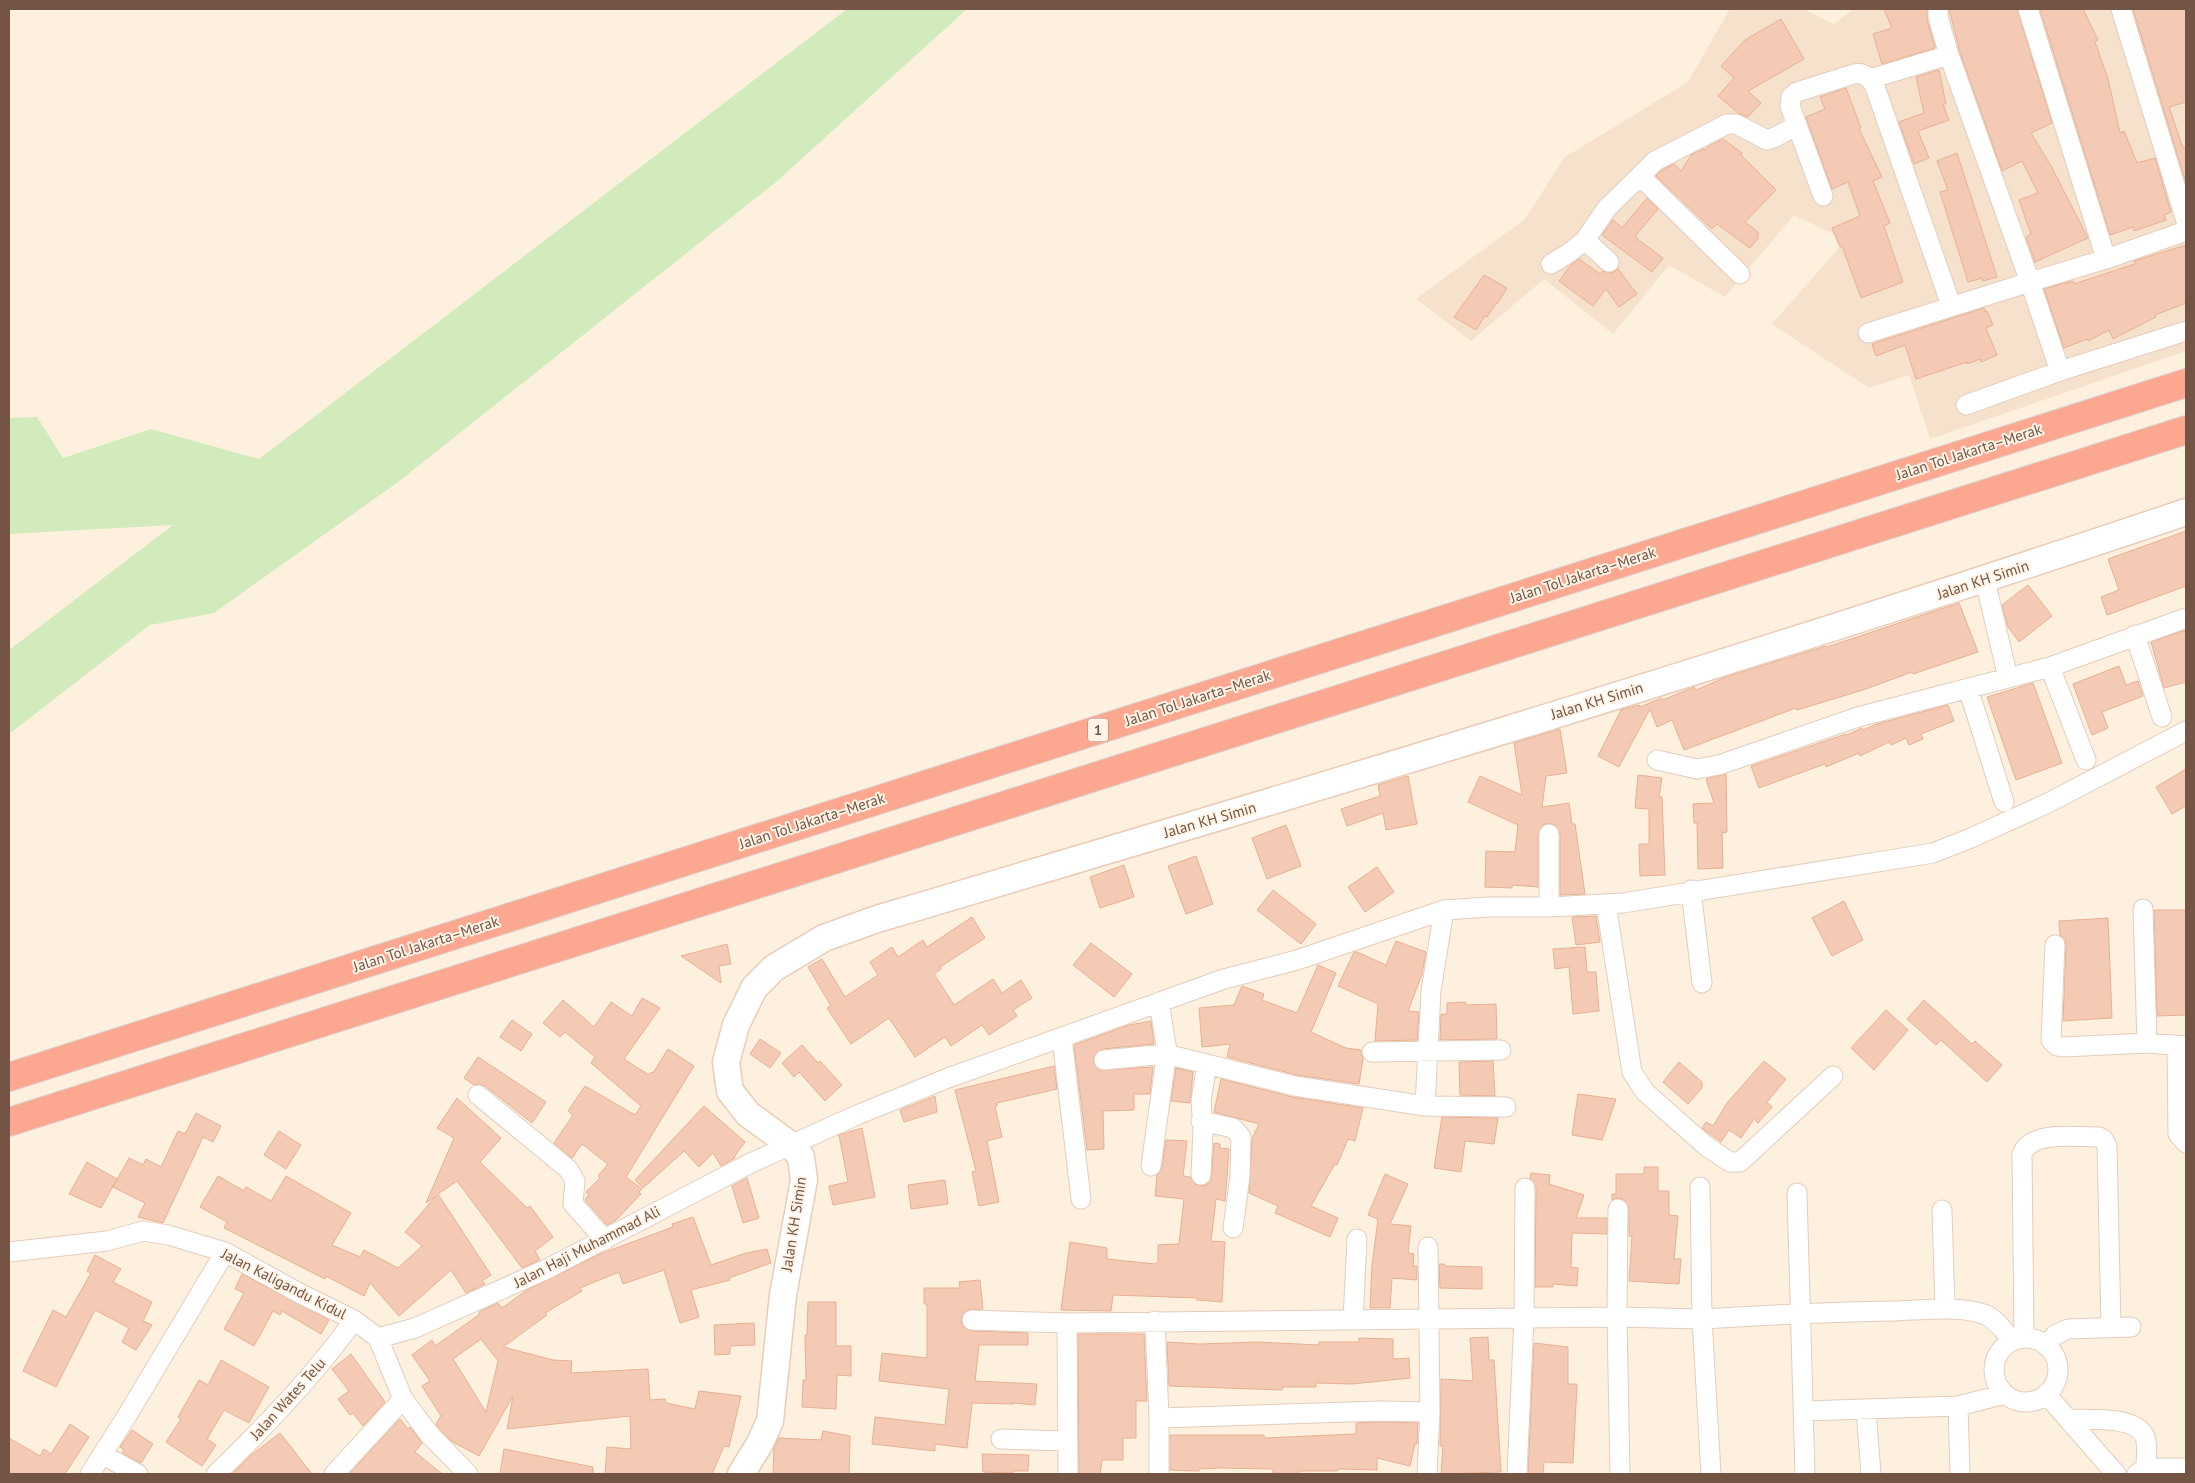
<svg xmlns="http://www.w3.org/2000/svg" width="2195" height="1483" font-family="'PT Sans',sans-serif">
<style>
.residential{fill:#f5e1cc}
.green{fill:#d1ebbc}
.building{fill:#f4cab4;stroke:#e8b093;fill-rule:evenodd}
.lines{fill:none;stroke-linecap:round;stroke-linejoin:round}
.street-casing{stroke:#e3cdbd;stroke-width:21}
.secondary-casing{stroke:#e9cdb9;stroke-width:29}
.highway-casing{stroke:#dbd3cf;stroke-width:30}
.street{stroke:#fff;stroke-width:19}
.secondary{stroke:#fff;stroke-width:26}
.highway{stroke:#fca790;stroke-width:28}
.labels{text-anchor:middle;stroke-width:4;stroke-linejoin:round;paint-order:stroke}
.shield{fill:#fff4e5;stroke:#9e8475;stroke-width:1}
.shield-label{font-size:14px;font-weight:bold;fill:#745445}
.street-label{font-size:15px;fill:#745445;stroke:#fff4e5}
</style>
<rect width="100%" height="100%" fill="#fdf0de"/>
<path class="residential" d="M1730 9H1803L1834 24 1854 9H2186V351L1930 439 1909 375 1869 388 1772 324 1846 240 1794 215 1725 297 1669 265 1613 334 1544 279 1471 341 1416 299 1525 219 1565 157 1688 82Z"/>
<path class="green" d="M847 9H967L776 182 398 482 214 613 150 625 9 734V650L173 525 9 534V418L37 417 63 458 151 429 259 459Z"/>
<path class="building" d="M1884 9H1927V20L1935 48 1882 64 1873 34 1892 28Z
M1949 9H2017L2052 123 2031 133 2051 166 2088 238 2035 262 2026 237 2031 234 2019 200 2038 193 2022 161 2002 171 1960 52Z
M2040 9H2083L2098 40 2095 42 2108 79 2120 133 2124 131 2137 163 2155 158 2171 212 2164 215 2166 220 2134 231 2133 227 2110 235Z
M2133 9H2186V102L2169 107 2183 148 2186 147V183Z
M1781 19 1804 59 1748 91 1761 103 1748 117 1738 113 1718 96 1734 78 1721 66 1745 40Z
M1939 70 1946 104H1943L1949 120 1918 131 1929 158 1914 164 1899 122 1924 113 1916 77Z
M1846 88 1861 128 1859 129 1882 177 1873 181 1890 223 1884 226 1903 282 1861 298 1842 246 1840 247 1832 228 1860 216 1848 182 1832 189 1806 117 1825 109 1820 97Z
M1723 139 1742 153 1741 155 1776 190 1745 222 1758 232V238L1750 248 1717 224 1712 229 1656 176 1662 170 1674 164 1681 171 1692 154 1704 149 1706 150 1709 146Z
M1957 153 1997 277 1983 281 1982 278 1968 282 1940 192 1948 190 1937 161Z
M1647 198 1658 209 1636 235V238L1663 258 1652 272 1602 235 1613 220 1622 228Z
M2186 245V303L2155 315 2156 317 2113 339 2109 330 2088 341 2087 339 2064 348 2044 289 2073 281 2074 284 2135 264 2134 261Z
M1579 259 1600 274 1603 271 1612 273 1618 269 1637 294 1619 307 1606 289 1593 306 1559 281 1571 265Z
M1484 275 1507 288 1497 304 1496 303 1487 317 1485 316 1476 330 1454 317Z
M1984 308 1985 312 1987 311 1993 325 1986 328 1997 355 1981 362 1980 359 1967 364V362L1916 379 1905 345 1876 356 1872 344Z
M2186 531V586L2107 615 2101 597 2119 590 2108 559Z
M2028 585 2052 616 2019 642 2008 627 2002 605Z
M1959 603 1978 652 1913 674 1912 672 1863 690 1797 710 1796 708 1684 750 1672 720 1657 727 1650 709 1619 767 1598 756 1621 710 1639 705 1640 707 1662 698 1663 700 1694 687 1696 690 1726 677 1826 646 1827 647Z
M2186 630V682L2164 688 2151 642Z
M2119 666 2126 685 2138 681 2143 696 2102 712 2108 728 2092 735 2073 684Z
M2033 683 2062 763 2016 780 1987 697Z
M1948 705 1954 721 1921 734 1923 739 1909 745 1906 738 1891 745 1889 742 1860 756 1859 753 1826 767 1825 764 1759 788 1751 766 1846 734 1847 735 1862 728 1863 730 1877 724Z
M1560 729 1567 773 1546 776 1542 807 1569 803 1572 824H1575L1585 894 1560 895V834L1555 825 1549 823 1543 825 1538 834V887L1512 885V888L1485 887 1486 851 1515 852 1518 825 1468 802 1480 776 1522 795 1514 743Z
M2186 769V806L2172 814 2156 787Z
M1726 774 1727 832 1723 833 1722 831 1723 868 1698 869 1697 823H1694L1693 804 1714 803 1706 779Z
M1638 775 1662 778 1659 797H1662L1665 875 1640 876 1639 844H1649V809L1635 808Z
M1408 776 1417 824 1386 830 1383 813 1347 826 1341 809 1380 796 1378 785Z
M1286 825 1301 866 1267 879 1252 838Z
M1196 856 1213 904 1186 914 1168 866Z
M1124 865 1134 897 1100 908 1090 877Z
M1377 867 1394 892 1365 912 1348 887Z
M1273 890 1316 924 1301 944 1257 910Z
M1844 901 1863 940 1832 956 1812 918Z
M2154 910H2186V1015L2157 1016Z
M1596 916 1600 942 1576 945 1572 917Z
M972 917 985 938 940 967 941 969 934 974 954 1005 993 979 1002 993 1021 980 1032 998 1013 1010 1017 1016 989 1035 982 1025 951 1046 945 1037 915 1057 889 1018 851 1044 827 1008 831 1006 808 967 822 959 845 997 878 975 870 962 892 947 898 957 923 940 927 947Z
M2108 918 2112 1018 2063 1021 2066 945 2065 939 2060 935 2059 921Z
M1396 941 1426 952 1422 974 1408 1011 1419 1012 1417 1040 1375 1041 1378 1004 1338 986 1354 952H1357L1386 965Z
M1091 943 1132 974 1114 997 1073 965Z
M727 944 731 964 719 966 721 983 681 956Z
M1585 947 1587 972H1596L1599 1011 1573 1014 1569 967 1555 969 1553 949Z
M1318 965 1336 973 1311 1032 1346 1048 1361 1050 1363 1059 1359 1084 1297 1075 1227 1057 1230 1044 1202 1047 1199 1008 1234 1005 1242 986 1264 994 1262 1000 1297 1013Z
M642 998 660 1008 624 1059 649 1075 651 1072 653 1073 668 1049 694 1066 626 1177 642 1189 639 1192 641 1194 615 1221 607 1225 585 1200 589 1194 586 1192 600 1178 598 1176 608 1164 582 1144 572 1158 554 1143 573 1115 568 1111 585 1086 635 1115 641 1106 591 1063 595 1057 565 1032 560 1037 543 1023 563 1000 594 1027 611 1002 632 1016Z
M1924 1000 1972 1044 1975 1041 2002 1065 1987 1082 1941 1040 1936 1045 1907 1019Z
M1466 1002V1005L1496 1004 1497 1039 1440 1040 1441 1014H1447V1003Z
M1886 1010 1908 1030 1874 1070 1851 1048Z
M512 1020 532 1034 521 1051 500 1037Z
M1151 1021 1154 1044 1103 1049 1094 1055 1093 1062 1100 1070 1153 1067 1150 1094H1134V1110L1103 1111 1104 1149 1087 1150 1074 1045 1129 1025Z
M760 1039 781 1053 770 1068 750 1054Z
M802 1045 818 1063 820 1061 842 1085 825 1101 799 1072 794 1077 782 1063Z
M478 1057 546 1102 532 1123 485 1086 479 1084 474 1085 464 1078Z
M1493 1061 1495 1096 1460 1095 1459 1062Z
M1764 1061 1786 1079 1767 1102 1772 1107 1758 1123 1754 1119 1741 1138 1729 1130 1721 1142 1702 1128 1706 1122 1713 1126 1727 1103Z
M1679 1062 1702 1082V1088L1688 1104 1663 1082Z
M1054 1066 1057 1089 997 1103V1106H995L1002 1137 987 1141 999 1202 979 1206 972 1172 976 1171 955 1090Z
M1176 1068 1193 1072 1190 1103 1171 1101Z
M1221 1079 1292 1097 1363 1108 1355 1141 1348 1139 1337 1165 1335 1164 1311 1206 1338 1218 1330 1237 1275 1213 1278 1206 1249 1193 1252 1139 1259 1124 1214 1112Z
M1578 1094 1616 1099 1602 1140 1572 1135Z
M935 1096 937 1112 904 1122 900 1110Z
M457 1098 501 1138 480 1162 527 1208 530 1206 553 1237 535 1251 540 1260 522 1268 457 1181 438 1194 491 1275 482 1281 485 1284 466 1293 451 1270 399 1316 370 1283 364 1296 326 1276 325 1279 224 1228 227 1222 200 1207 218 1176 244 1191 246 1187 271 1201 286 1176 351 1213 332 1245 360 1257 364 1250 398 1268 422 1246 405 1232 436 1196 426 1203 454 1138 437 1128Z
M704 1106 745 1142 734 1157 735 1158 721 1166 713 1153 699 1167 684 1151 643 1188 635 1180Z
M196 1113 221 1126 213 1142 203 1137 163 1223 138 1217 145 1203 113 1187 129 1158 143 1165 146 1159 161 1167 178 1131 185 1134Z
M1442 1117 1498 1118 1494 1144 1465 1141 1461 1172 1434 1168Z
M862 1128 875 1197 833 1205 829 1186 848 1182 839 1135Z
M279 1131 301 1145 286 1169 264 1155Z
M1166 1140 1187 1141 1183 1176 1190 1177 1195 1184 1200 1186 1206 1185 1211 1181 1214 1143 1220 1144V1148L1229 1149 1225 1201 1216 1199 1211 1241 1225 1242 1222 1302 1197 1300V1298L1113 1295 1111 1311 1061 1310 1070 1242 1107 1248V1259L1155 1264 1158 1262V1245L1179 1244 1184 1199 1155 1196 1157 1175 1162 1168Z
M87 1162 117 1179 101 1208 69 1194Z
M1644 1167H1658V1191H1669V1215L1678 1216 1674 1259H1681L1679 1284 1629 1281 1632 1236H1629V1209L1623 1199 1618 1198 1612 1200V1194H1616V1174H1644Z
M1531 1173 1550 1175 1549 1184 1584 1195 1576 1218H1607V1234L1572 1233 1571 1267 1578 1268 1577 1286 1553 1284V1287H1535L1536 1188 1530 1178Z
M1385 1174 1408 1184 1390 1224 1411 1226 1408 1253 1414 1254 1413 1266H1417V1280L1392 1278 1390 1308H1370L1372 1266 1378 1219 1368 1215Z
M747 1178 759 1218 743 1223 732 1186Z
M945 1180 948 1204 911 1209 908 1185Z
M693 1217 711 1265 746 1253 767 1249 771 1263 729 1278 730 1280 691 1290 699 1317 680 1323 664 1270 623 1284 619 1272 580 1288 582 1291 545 1313 547 1315 503 1347 553 1360 572 1361 571 1373 648 1369 650 1400 665 1399 666 1403 695 1409 699 1391 741 1396 729 1447 724 1446 712 1474H605L607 1447 631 1449 630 1416 507 1429 513 1396 479 1456 451 1441 438 1427 436 1424 441 1416 422 1386 430 1381 412 1355 432 1340 435 1346 480 1314 479 1312 498 1303 502 1308 527 1290 600 1254 673 1227 672 1224ZM481 1339 498 1361 486 1412 453 1359Z
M95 1255 121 1269 113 1282 152 1302 143 1321 152 1325 136 1350 122 1342 129 1328 95 1310 56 1387 23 1371 53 1310 66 1317 91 1273 87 1271Z
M1439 1264H1444L1445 1266 1482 1267V1289L1440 1288Z
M242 1274 329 1320 321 1334 282 1311 280 1315 273 1311 254 1346 224 1329 244 1293 235 1289Z
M980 1280 983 1309 966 1310 961 1319 962 1326 972 1331 1028 1333V1345H979L975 1381 1037 1384 1035 1405 1014 1403V1404L972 1403 967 1448 935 1444V1451L872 1444 875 1417 945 1425 949 1389 879 1381 882 1353 927 1358V1304H924V1288H960L959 1282Z
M808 1302H836V1346H851V1376L837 1375 836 1409 802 1407 803 1380H806L805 1335H807Z
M754 1323 755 1345 730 1346V1354L715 1355 714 1325Z
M1078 1334H1144L1147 1401H1136V1438H1123V1460H1102L1100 1474H1079Z
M1488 1337 1489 1360H1494L1501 1472 1441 1474 1443 1446H1440L1441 1379 1473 1381 1470 1338Z
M1359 1338 1393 1339V1359L1409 1358 1410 1378 1352 1384 1316 1383V1387H1283L1282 1390 1169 1386 1167 1342 1199 1344 1257 1342 1319 1345V1342H1359Z
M1534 1343 1568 1347V1384H1577L1573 1463 1544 1462 1543 1474H1528Z
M351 1354 385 1402 363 1426 353 1413 350 1415 338 1399 349 1391 332 1369Z
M221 1360 269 1387 249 1423 224 1410 207 1439 216 1445 202 1466 166 1442 181 1419 178 1417 199 1380 208 1385Z
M400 1419 408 1429 410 1427 422 1443 415 1452 442 1474H349Z
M1380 1422 1418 1423 1417 1444H1415L1410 1466 1377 1458V1470L1338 1469V1471H1299V1474L1273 1473V1469L1219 1468 1199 1469V1471L1170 1470V1435H1264V1438L1356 1434V1423Z
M70 1424 89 1437 65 1474H9V1438L40 1456 44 1449 51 1454Z
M132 1430 153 1444 141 1463 122 1453 124 1450 120 1447Z
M823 1431 850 1436 849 1474H773L774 1447 779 1438 821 1440Z
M280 1433 312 1474H232L250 1456Z
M504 1449 593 1467V1474H500Z
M982 1454 1029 1455 1028 1471H1013V1473L983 1472Z"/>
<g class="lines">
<defs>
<path id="street" d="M1938 9V17L1949 55 2030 282 2106 259 2186 231
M2028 9 2106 259
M2121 9 2186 221
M1870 79 1949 55
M1640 176 1655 161 1727 124H1736L1767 140 1775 137 1796 126
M1823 196 1790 106 1791 97 1797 92 1854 74C1864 72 1871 78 1875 87L1951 305
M1585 240 1609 262
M1551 264 1569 253 1585 240 1607 208 1640 176 1740 274
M1868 333 2030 282 2060 371
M1966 405 2060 371 2186 331
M1985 580 2008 678
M2135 635 2162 717
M2050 667 2086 760
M1968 688 2004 802
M1657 760 1697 769 1719 765 1858 717 2050 667 2186 618
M1691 890 1702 983
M1606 904 1632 1072 1645 1092 1706 1146 1730 1162H1740L1833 1076
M1549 907V834
M2143 909 2147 1043
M2055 945 2051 1040 2057 1046 2063 1047 2147 1043 2186 1046
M1062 1038 1081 1199
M2177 1046 2178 1134 2186 1143
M1372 1052 1501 1050
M1104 1060 1166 1054 1295 1086 1425 1106 1506 1107
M478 1095 568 1169 575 1181 573 1204 605 1240
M1425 1106 1431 991 1444 910
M1201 1121 1233 1128 1241 1137 1240 1176 1233 1228
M1151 1166 1167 1051 1159 1002
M1201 1175 1203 1129 1201 1100 1207 1064
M1700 1187 1702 1319C1766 1315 1831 1312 1895 1311 1922 1310 1961 1305 1986 1315 1997 1320 2005 1332 2012 1341
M1797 1193 1805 1474
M1618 1209 1617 1317 1620 1474
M1942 1210 1945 1309
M9 1252 107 1241 143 1231 168 1235 225 1252 301 1294 354 1320 378 1338 403 1399 429 1434 468 1474
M972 1320 1067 1323 1617 1317 1702 1319 1711 1474
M1353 1320 1357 1239
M1155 1321 1159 1418V1474
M1067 1323 1068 1474
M378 1338 415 1328 547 1269 751 1163 857 1115 948 1078 1224 979 1297 960 1444 910 1488 907H1549L1623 903 1933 853 1971 838 2048 803 2186 731
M2024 1338 2022 1154C2032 1130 2076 1137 2099 1137L2103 1139 2107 1146 2111 1326
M1994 1370a32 32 0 1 1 64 0a32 32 0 1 1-64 0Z
M2046 1346 2055 1335 2068 1329 2131 1327
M2046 1394 2116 1474
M1958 1406 1960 1474
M1866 1410 1871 1474
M1804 1411 1958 1406 2005 1394
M1159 1418 1380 1411 1430 1412 1428 1247
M2068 1419C2089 1420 2136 1415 2145 1437 2148 1445 2146 1458 2146 1468
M1001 1439 1067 1441
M103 1455 138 1474
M90 1474 128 1414 225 1252
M216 1474C266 1426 314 1376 354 1320
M334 1474 403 1399
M1427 1474 1430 1412
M1517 1474 1524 1318 1525 1188
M2137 1474 2146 1468H2186"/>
<path id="secondary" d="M741 1474 759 1445 770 1421 783 1295 804 1180 801 1157 792 1146 748 1114 730 1091 726 1062 736 1025 754 988 774 968 824 938 877 919C1315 789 1753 658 2186 512"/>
<path id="highway" d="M9 1077 2186 383
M9 1122 2186 430"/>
</defs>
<use href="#street" class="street-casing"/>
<use href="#secondary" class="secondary-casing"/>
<use href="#highway" class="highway-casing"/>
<use href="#street" class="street"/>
<use href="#secondary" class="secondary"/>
<use href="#highway" class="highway"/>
</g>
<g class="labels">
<rect class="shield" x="1088" y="718.5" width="20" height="23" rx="4"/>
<g class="shield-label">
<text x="1098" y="735">1</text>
</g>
<g class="street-label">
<text transform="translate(1969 452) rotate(-18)" y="5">Jalan Tol Jakarta–Merak</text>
<text transform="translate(1583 575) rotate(-18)" y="5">Jalan Tol Jakarta–Merak</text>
<text transform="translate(1983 580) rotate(-18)" y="5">Jalan KH Simin</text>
<text transform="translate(1198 698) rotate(-18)" y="5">Jalan Tol Jakarta–Merak</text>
<text transform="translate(1597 701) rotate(-17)" y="5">Jalan KH Simin</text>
<text transform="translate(1210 820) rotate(-16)" y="5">Jalan KH Simin</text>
<text transform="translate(812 821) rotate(-18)" y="5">Jalan Tol Jakarta–Merak</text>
<text transform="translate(426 944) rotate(-18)" y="5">Jalan Tol Jakarta–Merak</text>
<text transform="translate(794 1224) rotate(-81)" y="5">Jalan KH Simin</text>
<text transform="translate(587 1247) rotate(-27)" y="5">Jalan Haji Muhammad Ali</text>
<text transform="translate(284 1284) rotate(27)" y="5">Jalan Kaligandu Kidul</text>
<text transform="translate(288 1399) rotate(-48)" y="5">Jalan Wates Telu</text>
</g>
</g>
<rect width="2195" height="1483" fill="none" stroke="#745445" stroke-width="20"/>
</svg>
